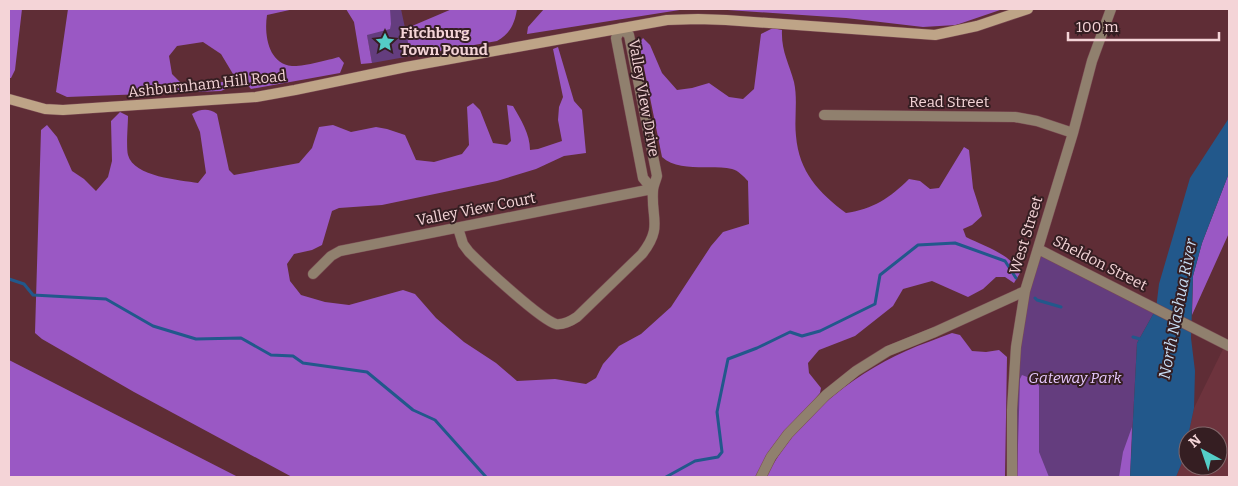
<svg xmlns="http://www.w3.org/2000/svg" width="1238" height="486" font-family="Bitter,serif">
<style>
.built{fill:#6d333d;fill-rule:evenodd}
.green{fill:#643d7e}
.forest{fill:#9a58c4}
.water{fill:#22588b}
.lines{fill:none;stroke-linecap:round;stroke-linejoin:round}
.stream{stroke:#22588b;stroke-width:3}
.street-casing{stroke:#7a4b53;stroke-width:11}
.secondary-casing{stroke:#7a4b53;stroke-width:11}
.street{stroke:#90806e;stroke-width:10}
.secondary{stroke:#bea487;stroke-width:10}
.labels{text-anchor:middle;stroke-width:4;stroke-linejoin:round;paint-order:stroke}
.poi-label{font-size:15px;font-weight:bold;fill:#f4d4d7;stroke:#351e22;text-anchor:start}
.street-label{font-size:15px;fill:#f4d4d7;stroke:#351e22}
.park-label{font-size:15px;font-style:italic;fill:#e7c9fe;stroke:#351e22}
.water-label{font-size:16px;font-style:italic;fill:#c8def5;stroke:#351e22}
</style>
<rect width="100%" height="100%" fill="#5f2d36"/>
<path class="built" d="M1229 337V477H1176L1183 460 1194 408ZM1188 436H1218V466H1188Z"/>
<path class="green" d="M362 9H401L411 56 372 63Z
M1038 249 1156 309 1137 343 1130 477H1012L1016 347Z"/>
<path class="forest" d="M9 9H22L15 70 11 78H9Z
M68 9H294L267 15C264 34 268 64 292 66 302 67 328 60 339 57L344 63 340 73 251 89 243 80 233 74 221 54 203 42 177 46 169 56 172 74 181 83 226 82 232 86 221 91 67 97 56 92Z
M346 9H390L391 24 390 29 367 35 372 63 361 64 354 22Z
M452 9H517C515 23 510 34 497 41L411 56 405 29Z
M544 9H686L527 34 528 27Z
M713 9H1003L956 25 923 27 846 18Z
M773 28 782 30C781 51 789 63 794 82 798 100 794 118 796 136 799 172 819 193 846 213 873 209 890 198 909 179L920 181 930 189 939 188 964 147 969 150 973 188 982 216 972 225 963 229 966 237C984 246 1011 254 1020 273L1014 283 1005 277H996L983 289 968 297 932 281 903 289 893 306 855 336 819 350 808 363 809 373 821 388 820 393 773 448 755 477H292L134 392 42 339 35 333 41 130 47 125 57 137 72 171 84 179 96 191 108 177 112 161 111 121 120 112 128 116C128 125 126 147 128 155 134 177 180 180 198 183L206 173 200 132 192 114C200 109 209 108 217 114L229 170 234 175 299 163 312 148 319 127 333 125 351 132 376 127 387 129 405 135 416 160 434 162 462 154 469 145 467 107 473 103 480 110 493 143 507 145 511 141 507 105 513 106C521 120 530 134 530 150L538 149 562 141 558 120 559 107 563 97 553 49 558 47 574 101 582 110 586 153 564 156 536 169 497 181 382 205 339 208 332 211 322 245 312 250 294 254 287 264 290 281 301 295 325 302 349 305 403 290 415 294 436 318 464 342 496 363 517 381 555 379 586 384 596 378 603 364 619 346 641 334 671 307 711 246 723 232 749 224 748 181C744 177 738 170 732 169 712 164 679 173 662 157L639 43 643 38 650 45 662 73 677 90 692 88 709 83 729 97 743 99 754 89 761 34Z
M1229 173V233L1192 315 1193 276 1202 243Z
M952 333 960 335 972 351 986 352 999 350 1007 357 1005 477H766C795 421 848 377 906 351 921 344 937 339 952 333Z
M9 360 238 477H9Z
M1022 375 1035 380 1039 386V452L1049 477H1017L1020 379Z
M1132 427 1130 477H1119L1123 452Z"/>
<path class="water" d="M1229 118V173L1202 243 1193 276 1191 338 1195 371 1194 408 1183 460 1176 477H1130L1137 343 1156 309 1159 284 1190 178Z"/>
<g class="lines">
<path class="stream" d="M9 279 24 284 33 295 106 299 153 326 196 339 241 338 271 355 293 356 303 363 367 372 413 410 435 420 486 477
M1035 298 1037 300 1061 307
M1133 337 1140 339
M666 477 695 461 718 457 722 452 717 412 728 359 757 348 790 332 802 336 820 331 875 304 880 275 918 245 955 243 1005 261 1016 278"/>
<defs>
<path id="street" d="M824 115 1015 117 1037 121 1073 133
M458 228 463 244 469 252C483 266 541 320 556 324 564 325 571 321 577 317L642 254C663 227 651 219 653 191 653 186 656 180 657 176L629 35 621 28 616 38 643 178 652 189
M1038 249 1229 346
M313 274 331 256 340 251 652 189
M761 477 771 457 788 434 826 395 856 371 888 351 935 332 1025 291
M1012 477V410L1016 347 1025 291 1073 133 1092 61 1111 9"/>
<path id="secondary" d="M9 99 45 109 63 110 256 97 295 90 406 67 667 20 698 19 726 20 935 35 977 26 1028 9"/>
</defs>
<use href="#street" class="street-casing"/>
<use href="#secondary" class="secondary-casing"/>
<use href="#street" class="street"/>
<use href="#secondary" class="secondary"/>
</g>
<defs>
<symbol id="sight-bare" viewBox="-9 -9 18 18"><path d="M0-6L1.8-2.2L6-1.7L2.9 1.2L3.7 5.4L0 3.3L-3.7 5.4L-2.9 1.2L-6-1.7L-1.8-2.2Z" fill="#54cdc7" stroke="#351e22" stroke-width="2.5" paint-order="stroke"/></symbol>
</defs>
<g fill-rule="evenodd">
<use href="#sight-bare" x="371" y="28" width="28" height="28"/>
</g>
<g class="labels">
<g class="poi-label">
<text x="400" y="38">Fitchburg<tspan x="400" dy="17">Town Pound</tspan></text>
</g>
<g class="street-label">
<text transform="translate(207 84) rotate(-6)" y="5">Ashburnham Hill Road</text>
<text transform="translate(644 98) rotate(80)" y="5">Valley View Drive</text>
<text x="949" y="107">Read Street</text>
<text transform="translate(476 209) rotate(-11)" y="5">Valley View Court</text>
<text transform="translate(1026 235) rotate(-73)" y="5">West Street</text>
<text transform="translate(1100 263) rotate(27)" y="5">Sheldon Street</text>
</g>
<g class="park-label">
<text x="1075" y="383">Gateway Park</text>
</g>
<g class="water-label">
<text transform="translate(1177 309) rotate(-79)" y="6">North Nashua River</text>
</g>
</g>
<rect width="1238" height="486" fill="none" stroke="#f4d4d7" stroke-width="20"/>
<g transform="translate(1203 451) rotate(320)"><circle r="24" fill="#351e22" stroke="#81676a"/>
<path d="M0-4L9 19L0 12L-9 19Z" fill="#54cdc7"/>
<text y="-8" font-size="14" font-weight="bold" text-anchor="middle" fill="#f4d4d7">N</text>
</g>
<path d="M1068 32v8h151v-8" fill="none" stroke="#f4d4d7" stroke-width="2.5"/>
<text x="1076" y="32" font-size="15" fill="#f4d4d7" stroke="#351e22" stroke-width="4" paint-order="stroke">100 m</text>
</svg>
